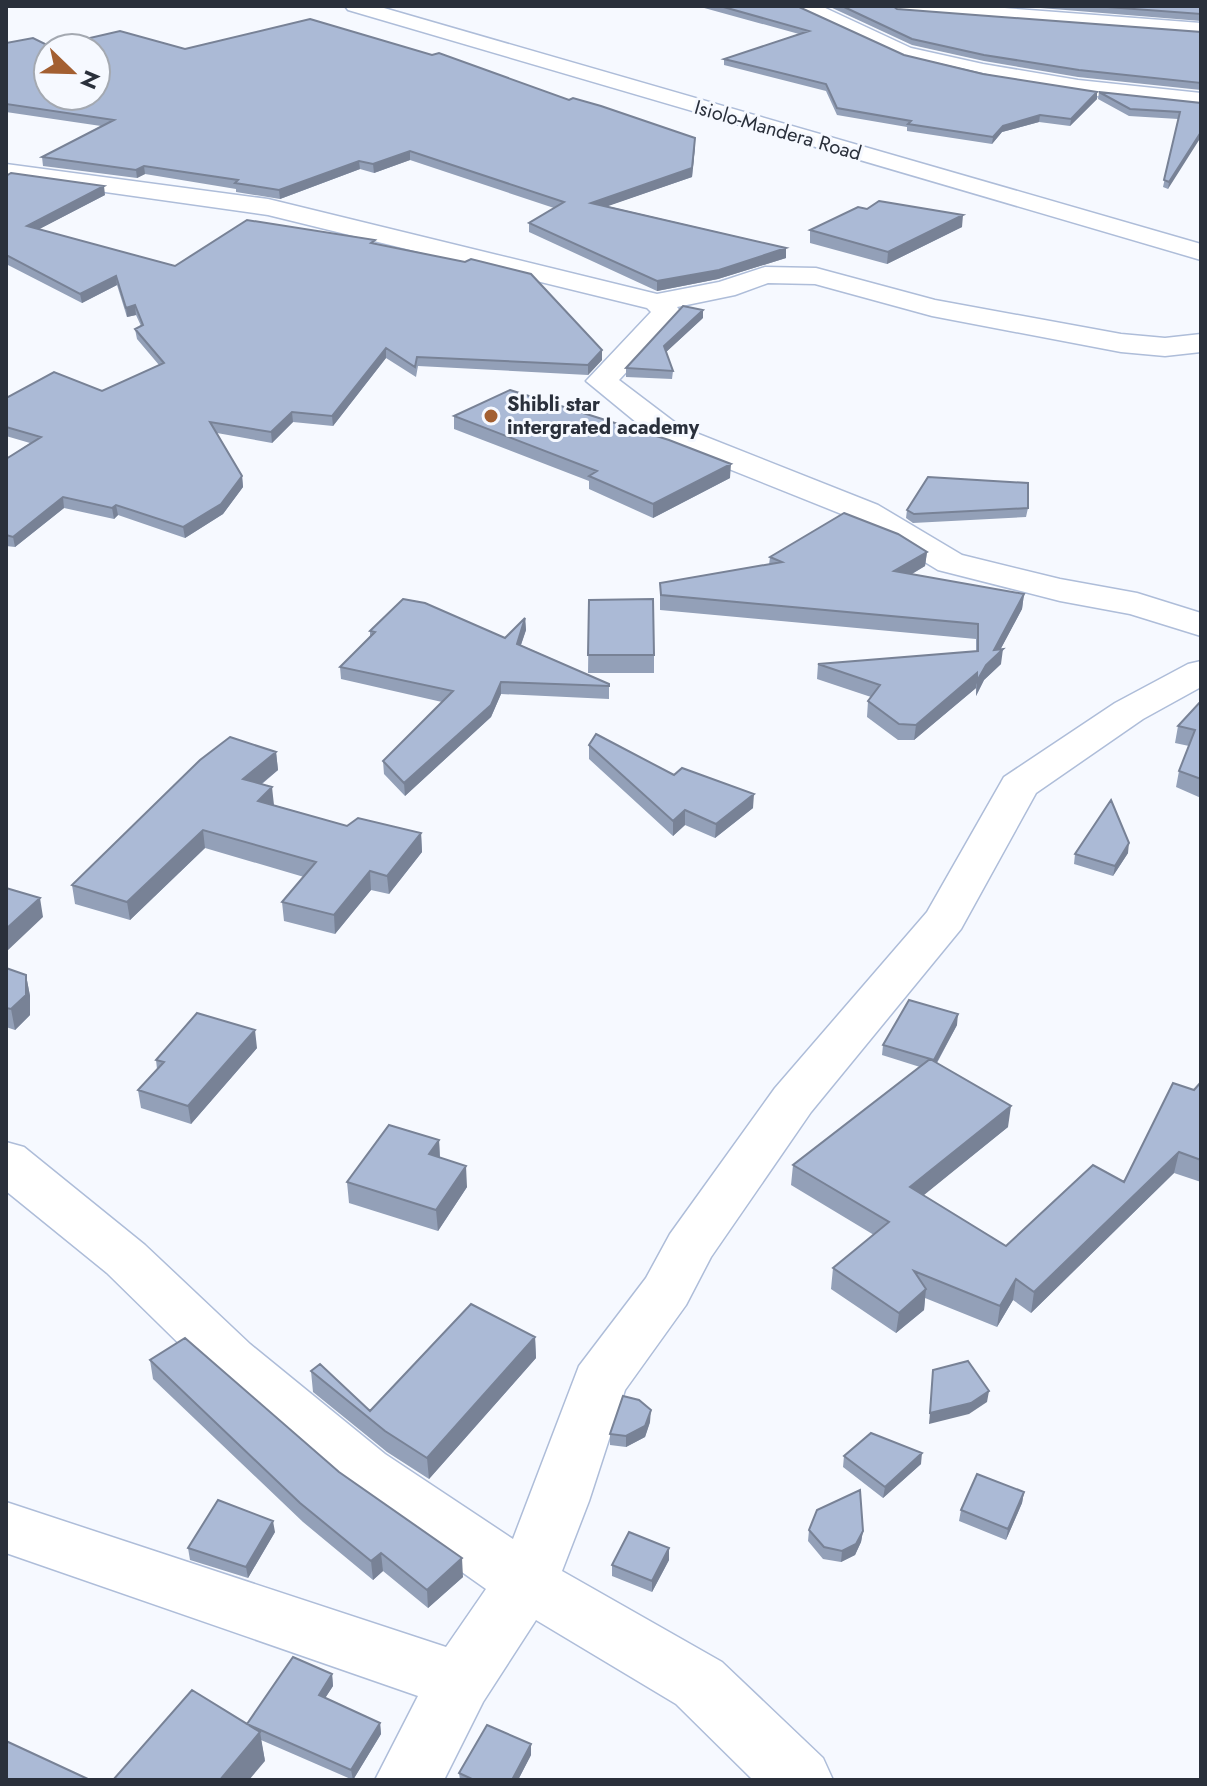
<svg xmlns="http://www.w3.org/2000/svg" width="1207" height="1786" font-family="Jost,sans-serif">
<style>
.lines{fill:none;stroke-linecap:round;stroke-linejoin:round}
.minor-casing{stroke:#aebdd9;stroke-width:3}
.trunk-casing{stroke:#aebdd9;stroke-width:3}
.minor{fill:#fff;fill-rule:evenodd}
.trunk{fill:#fff;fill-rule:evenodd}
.wall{fill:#93a0b8}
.shaded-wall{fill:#788296}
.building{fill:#abbad6;stroke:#788296;stroke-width:2;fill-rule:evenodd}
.poi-dot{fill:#a35f31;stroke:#f6f9ff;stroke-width:3}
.labels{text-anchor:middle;stroke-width:6;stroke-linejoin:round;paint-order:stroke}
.far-street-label{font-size:20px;fill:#2a303b;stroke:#f6f9ff}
.far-poi-label{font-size:20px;font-weight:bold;fill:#2a303b;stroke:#f6f9ff;text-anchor:start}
</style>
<rect width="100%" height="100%" fill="#f6f9ff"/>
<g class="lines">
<defs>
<path id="minor" d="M795 6H821L911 48 983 64 1078 80 1201 93V107L1078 94 983 78 904 59 798 10Z
M887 6H978L1201 23V35L897 12Z
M6 164 268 199 657 294 719 282 765 267 816 268 935 300 1121 334 1165 338 1201 334V352L1165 356 1121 352 932 316 815 284 768 283 735 295 677 307 681 312 677 318 619 380 681 427 878 505 962 555 1060 579 1137 593 1201 613V636L1130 614 1060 601 938 570 854 519 659 441 586 381 651 312 647 308 268 215 6 178Z
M1201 661V687L1143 719 1036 793 961 929 811 1112 711 1257 686 1305 625 1390 589 1501 562 1571 722 1662 823 1758 833 1780H753L676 1704 536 1620 483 1702 444 1780H375L418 1696 6 1553V1502L446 1647 486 1589 343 1488 210 1374 107 1273 6 1191V1142L24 1147 145 1245 250 1344 385 1454 513 1539 579 1366 646 1278 670 1234 775 1088 927 912 1004 777 1115 703 1188 664Z"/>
<path id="trunk" d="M345 6H377L1201 244V260L348 10Z"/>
</defs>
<use href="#minor" class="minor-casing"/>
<use href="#trunk" class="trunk-casing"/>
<use href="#minor" class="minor"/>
<use href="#trunk" class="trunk"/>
</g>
<path class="wall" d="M697 6H797L904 55 1097 99 1070 126 1039 122 1002 132 992 144 907 131V127L837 115 826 91 724 65V59L799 34Z
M828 6H893L897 9 1201 32V90L1078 77 984 61 912 45Z
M1016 6H1201V21Z
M6 43 51 47 185 49 695 146 692 177 607 206 786 248V258L718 279 657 291 529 232V223L554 208 410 160 374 173 360 169 280 199 236 192V189L145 174 137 178 43 166 42 157 101 126 6 112Z
M1099 92 1201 103 1168 189 1163 187 1178 119 1129 116 1098 99Z
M6 176 105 195 39 229 175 266 375 244 602 360 588 375 418 366 416 377 386 358 333 426 293 422 272 443 217 433 242 476 243 487 223 514 185 538 118 515 114 519 64 508 15 547 6 546V459L30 443 6 436V398L102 391 159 365 137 339 135 329 141 326 136 315 127 317 117 285 82 303 6 264Z
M962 227 887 264 810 243V230Z
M703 318 666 352 673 371 672 379 626 377V368Z
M454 416 730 478 653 518 589 489V481L454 429Z
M1028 508 1026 517 913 523 906 518 907 510Z
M927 552 925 566 912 574 1024 594 1022 609 1000 650 1001 664 984 680 976 696V688L914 740H898L867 717 868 701 871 697 817 679 818 664 976 652V639L660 610V583L769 565 770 557Z
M589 600 654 655V673H588Z
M525 618 526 630 521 645 609 684V699L501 694 491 717 405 796 384 774 383 761 442 702 341 679 340 667 370 637V631L505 638Z
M1201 701V798L1176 787 1179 771 1189 746 1175 743 1178 726Z
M589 745 674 775 753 808 715 838 685 825 673 836 589 759Z
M276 752 278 770 262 784 274 805 347 826 421 833 422 852 389 894 371 890 335 934 284 921 282 902 304 877 205 848 130 920 75 904 72 885Z
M1128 853 1113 876 1074 864 1075 854Z
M6 968 26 975 30 996V1015L15 1030 6 1027Z
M957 1025 937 1063 1008 1127 923 1195 1006 1246 1124 1182 1201 1082V1182L1174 1173 1031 1313 1013 1300 997 1327 925 1298 924 1310 896 1333 831 1289 833 1268 874 1235 791 1185 793 1165 920 1067 882 1055 883 1045Z
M257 1048 191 1124 141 1108 138 1090 157 1069 156 1060Z
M439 1140 440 1158 467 1187 438 1231 349 1203 347 1182Z
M535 1337 536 1358 429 1479 387 1452 313 1392 311 1371 370 1411Z
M150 1360 339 1472 463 1577 428 1608 383 1571 373 1580 303 1522 153 1379Z
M650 1422 645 1437 626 1447 610 1445V1434Z
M844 1456 921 1464 883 1498 843 1467Z
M1024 1492 1022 1503 1006 1540 959 1521 961 1510Z
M809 1530 863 1531 861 1542 855 1555 841 1562 823 1559 808 1541Z
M275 1532 248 1578 190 1560 188 1548Z
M669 1560 652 1592 612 1576V1565Z
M332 1674 333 1686 325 1698 380 1723 381 1734 353 1780 261 1740 265 1761 247 1724Z
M531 1755 518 1780H460L459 1773Z"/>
<path class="shaded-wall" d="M1097 92V99L1070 126 1071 119Z
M1040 115 1039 122 1002 132 992 144 993 137 1003 126Z
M1201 132V137L1168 189 1169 182Z
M695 146 692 177 591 212V203Z
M410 151V160L374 173 373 164Z
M359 161 360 169 280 199 279 190Z
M144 166 145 174 137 178 136 170Z
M104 186 105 195 28 235 27 226Z
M963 215 962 227 887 264 888 252Z
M786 248V258L718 279 657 291V281Z
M116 276 117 285 82 303 80 294Z
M135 305 136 315 127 317 126 308Z
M703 310V318L664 354V346Z
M386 348V358L333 426 332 416Z
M602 350V360L588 375V365Z
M292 412 293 422 272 443 271 432Z
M731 464 730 478 653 518V504Z
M242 476 243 487 223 514 185 538 183 527Z
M63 497 64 508 15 547 13 537Z
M116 505 118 515 114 519 112 508Z
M927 552 925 566 893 585 894 571Z
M1024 594 1022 609 998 654 1003 649 1001 664 984 680 976 696 977 681Z
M525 618 526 630 517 656V644Z
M977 673 976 688 914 740 916 725Z
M501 682V694L491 717 405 796 404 783Z
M276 752 278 770 245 797 243 779Z
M272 787 274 805 258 801Z
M754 794 753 808 715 838 716 824Z
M685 810V825L673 836V821Z
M203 830 205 848 130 920 127 902Z
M421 833 422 852 389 894 387 876Z
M1129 843 1128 853 1113 876 1115 866Z
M370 871 371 890 335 934 334 915Z
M40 898 43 917 6 952V929Z
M26 975 30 996V1015L15 1030 11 1009Z
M958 1014 957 1025 932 1071 934 1060Z
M255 1030 257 1048 191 1124 188 1106Z
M1011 1106 1008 1127 908 1208 910 1187Z
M439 1140 440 1161 429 1154Z
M1179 1152 1174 1173 1031 1313 1034 1292Z
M466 1166 467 1187 438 1231 436 1210Z
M1016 1279 1013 1300 997 1327 1000 1306Z
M926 1289 924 1310 896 1333 899 1313Z
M535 1337 536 1358 429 1479 427 1458Z
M989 1391 987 1402 969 1414 929 1424 930 1413Z
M651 1410 650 1422 645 1437 626 1447V1436Z
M922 1453 921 1464 883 1498 885 1487Z
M1024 1492 1022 1503 1006 1540 1008 1529Z
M273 1521 275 1532 248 1578 246 1567Z
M863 1531 861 1542 855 1555 841 1562 842 1551Z
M669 1548V1560L652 1592V1581Z
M381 1553 383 1571 373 1580 371 1561Z
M462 1558 463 1577 428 1608 427 1590Z
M332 1674 333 1686 320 1706 319 1695Z
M380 1723 381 1734 353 1780 351 1770Z
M260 1732 265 1761 249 1780H220Z
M531 1744V1755L518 1780H512Z"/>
<path class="building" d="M720 6H797L904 55 983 74 1097 92 1071 119 1040 115 1003 126 993 137 908 124 911 121 837 108 826 84 724 59 809 31Z
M842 6H893L897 9 1201 32V83L1079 70 984 55 912 39Z
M1094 6H1201V14Z
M310 19 432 55 439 53 569 100 573 98 601 106 695 138 692 168 591 203 786 248 719 270 657 281 529 223 564 202 410 151 373 164 359 161 279 190 235 183 238 180 144 166 136 170 42 157 114 120 6 104V43L33 38 51 47 120 31 185 49ZM48 48H96V96H48Z
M1099 92 1201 103V132L1169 182 1164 180 1180 112 1130 109Z
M11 173 104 186 27 226 175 266 247 220 375 240 371 243 465 262 471 259 531 274 602 350 588 365 417 357 415 367 386 348 332 416 292 412 271 432 210 422 242 476 221 504 183 527 116 505 112 508 63 497 13 537 6 535V459L41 437 6 427V398L54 372 102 391 164 363 135 329 143 325 135 305 126 308 116 276 80 294 6 255V176Z
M879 201 963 215 888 252 810 230 858 207 867 209Z
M683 306 703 310 664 346 673 371 626 368Z
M510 390 669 440 731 464 653 504 589 476 597 471 454 416Z
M928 477 1028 483V508L914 514 907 510Z
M844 513 898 534 927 552 894 571 1024 594 994 650 1003 649 986 665 977 681V673L916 725 899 724 868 701 880 685 818 664 978 651V624L661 595 660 583 782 562 770 557Z
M403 599 425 603 505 638 525 618 517 644 609 684V686L501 682 491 705 404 783 383 761 453 691 340 667 375 632 370 631Z
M653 599 654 655H588L589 600Z
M1201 701V779L1179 771 1195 730 1178 726Z
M596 734 674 775 682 768 754 794 716 824 685 810 673 821 589 745Z
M230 737 276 752 243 779 272 787 258 801 347 826 358 818 421 833 387 876 370 871 334 915 282 902 316 862 203 830 127 902 72 885 200 760Z
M1111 800 1129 843 1115 866 1075 854Z
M6 888 40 898 6 929Z
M6 968 26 975V995L11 1009 6 1008Z
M909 1000 958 1014 934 1060 883 1045Z
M197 1013 255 1030 188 1106 138 1090 164 1062 156 1060Z
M930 1059 1011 1106 910 1187 1006 1246 1093 1165 1124 1182 1173 1083 1194 1090 1201 1082V1160L1179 1152 1034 1292 1016 1279 1000 1306 914 1271 926 1289 899 1313 833 1268 889 1222 793 1165Z
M389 1125 439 1140 429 1154 466 1166 436 1210 347 1182Z
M471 1304 535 1337 427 1458 385 1431 311 1371 320 1364 370 1411Z
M185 1338 339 1472 462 1558 427 1590 381 1553 371 1561 300 1503 150 1360Z
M968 1361 989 1391 971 1403 930 1413 933 1370Z
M623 1396 639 1400 651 1410 645 1426 626 1436 610 1434Z
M871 1433 922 1453 885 1487 844 1456Z
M977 1474 1024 1492 1008 1529 961 1510Z
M860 1490 863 1531 856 1544 842 1551 824 1547 809 1530 817 1510Z
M218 1500 273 1521 246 1567 188 1548Z
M629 1532 669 1548 652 1581 612 1565Z
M293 1657 332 1674 319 1695 380 1723 351 1770 247 1724Z
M192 1690 260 1732 220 1780H113Z
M487 1725 531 1744 512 1780H474L459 1773Z
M6 1741 90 1780H6Z"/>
<circle class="poi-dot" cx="491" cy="416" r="8"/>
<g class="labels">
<g class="far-street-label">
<text transform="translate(778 130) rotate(16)" y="7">Isiolo-Mandera Road</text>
</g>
<g class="far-poi-label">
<text x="507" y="411">Shibli star<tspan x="507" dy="23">intergrated academy</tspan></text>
</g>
</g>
<rect width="1207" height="1786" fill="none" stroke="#2a303b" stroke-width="16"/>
<g transform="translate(72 72) rotate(113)"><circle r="38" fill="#f6f9ff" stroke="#a4a9b1" stroke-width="2"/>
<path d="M0-6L14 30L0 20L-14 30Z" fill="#a35f31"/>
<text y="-12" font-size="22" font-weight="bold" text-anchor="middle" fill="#2a303b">N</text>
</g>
</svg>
